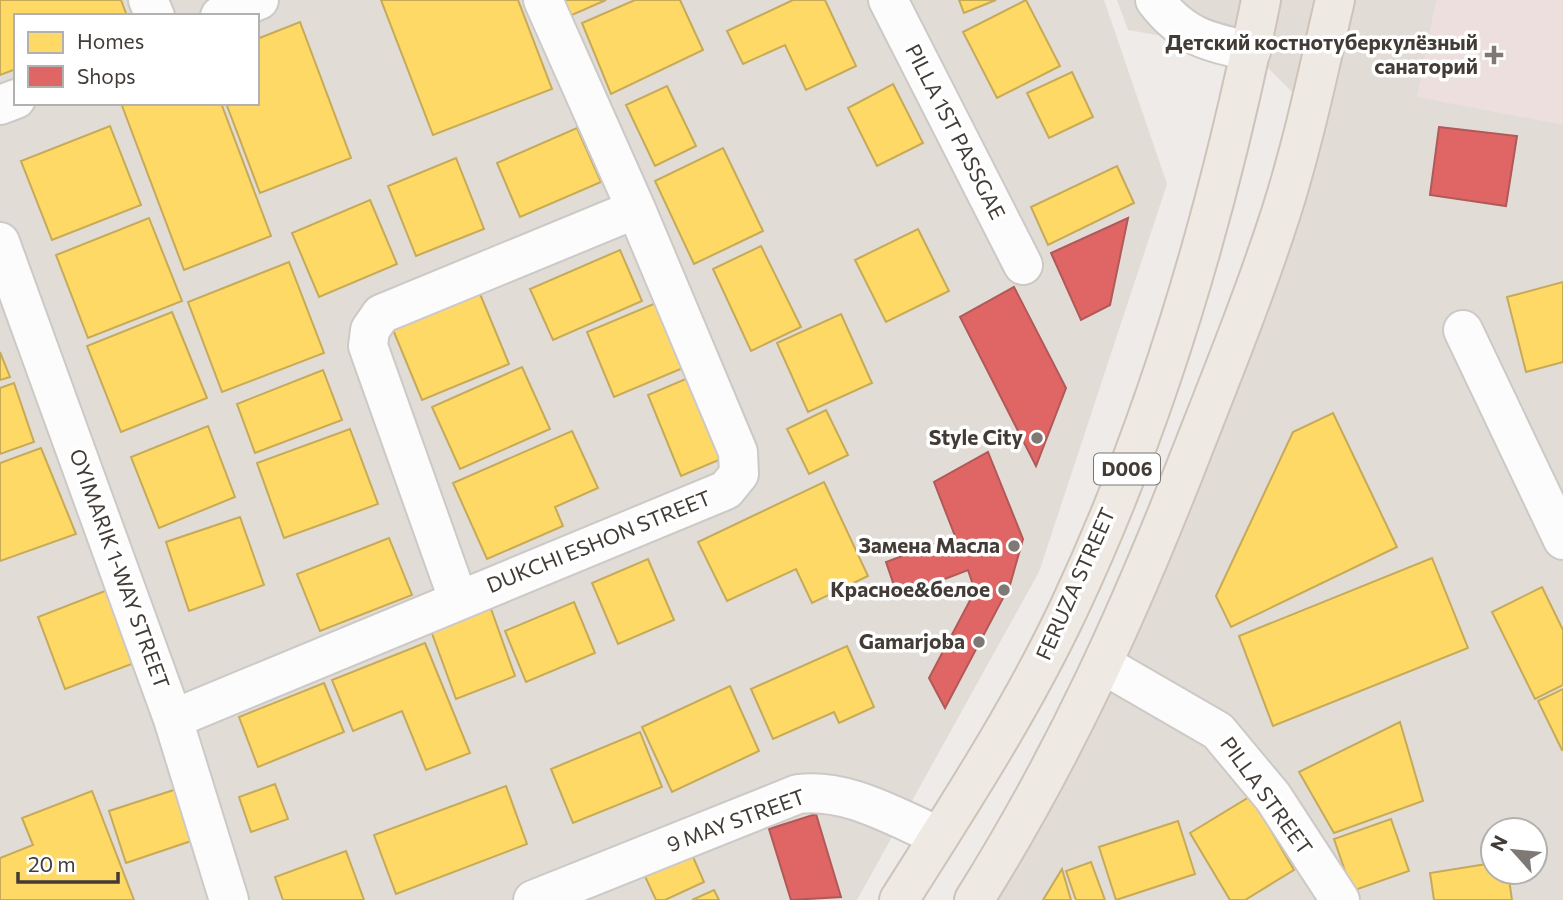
<svg xmlns="http://www.w3.org/2000/svg" width="1563" height="900" font-family="Commissioner,sans-serif">
<style>
.residential{fill:#e1dcd6;fill-rule:evenodd}
.medical{fill:#ecdfde}
.homes{fill:#ffd966;stroke:#c6aa58;stroke-width:2}
.shops{fill:#e06666;stroke:#b15958;stroke-width:2}
.lines{fill:none;stroke-linecap:round;stroke-linejoin:round}
.street-casing{stroke:#ccc9c6;stroke-width:42}
.primary-casing{stroke:#cec3b8;stroke-width:42}
.street{stroke:#fcfcfc;stroke-width:38}
.primary{stroke:#efe9e4;stroke-width:38}
.poi-dot{fill:#7e7975;stroke:#fff;stroke-width:2.5}
.labels{text-anchor:middle;stroke-width:7;stroke-linejoin:round;paint-order:stroke}
.shield{fill:#fff;stroke:#7b7672;stroke-width:2}
.shield-label{font-size:19px;font-weight:bold;fill:#423b36}
.poi-label{font-size:21px;font-weight:bold;fill:#423b36;stroke:#fff;text-anchor:end}
.street-label{font-size:21px;fill:#423b36;stroke:#fff}
</style>
<rect width="100%" height="100%" fill="#eeebe9"/>
<path class="residential" d="M0 0H1104L1167 184 1039 572 857 900H0ZM16 16H257V103H16Z
M1117 0H1563V900H974L1058 758 1310 110 1251 51 1128 30ZM1493 830H1535V872H1493Z"/>
<path class="medical" d="M1436 0H1563V125L1417 97Z"/>
<path class="homes" d="M0 0H121L127 16H16V69L0 75Z
M381 0H518L552 89 433 135Z
M557 0H606L565 18Z
M635 0H680L703 50 611 94 582 23Z
M793 0H825L856 66 806 90 785 45 743 64 727 31Z
M959 0H996L964 13Z
M1026 0 1060 66 997 98 963 32Z
M300 22 351 158 260 193 226 103H257V39Z
M1072 72 1093 117 1049 138 1027 93Z
M893 84 923 143 877 166 848 108Z
M667 86 696 146 655 166 626 105Z
M121 103H221L271 236 184 270Z
M110 126 141 205 52 240 21 161Z
M577 128 601 182 520 217 497 163Z
M723 148 763 231 694 264 655 181Z
M456 158 484 229 416 256 388 186Z
M1117 166 1134 203 1048 245 1031 207Z
M370 200 397 264 319 297 292 233Z
M149 218 182 301 88 338 56 255Z
M918 229 949 291 886 322 855 260Z
M761 246 801 327 751 351 713 269Z
M620 250 642 301 553 340 530 289Z
M289 262 324 353 222 392 188 302Z
M1563 282V362L1526 372 1507 297Z
M478 289 509 364 422 400 391 325Z
M656 303 683 368 614 397 587 332Z
M172 312 207 398 121 432 87 346Z
M841 314 872 383 808 412 777 343Z
M0 352 10 377 0 380Z
M522 367 550 429 460 469 432 407Z
M323 370 342 420 255 453 237 404Z
M695 375 728 456 681 476 648 395Z
M14 383 34 442 0 454V388Z
M826 410 848 455 809 474 787 429Z
M1333 413 1397 547 1231 627 1216 596 1293 432Z
M208 426 235 497 159 528 131 457Z
M350 429 378 504 284 538 257 463Z
M572 431 598 488 555 507 563 526 487 559 453 483Z
M41 448 76 534 0 561V463Z
M824 482 868 576 812 603 796 569 727 601 698 542Z
M240 517 264 585 189 611 166 542Z
M389 538 412 595 320 631 297 574Z
M1432 558 1468 648 1273 726 1239 636Z
M648 559 674 620 618 644 592 583Z
M1542 587 1563 630V685L1535 699 1492 612Z
M110 589 137 662 65 689 38 617Z
M574 602 595 653 526 682 505 631Z
M490 606 515 676 456 699 430 628Z
M425 643 470 753 426 770 402 711 353 731 332 680Z
M847 646 874 707 839 723 834 712 773 739 751 689Z
M324 683 344 732 258 767 239 717Z
M730 686 759 751 672 792 642 727Z
M1563 689V750H1562L1538 701Z
M1400 722 1423 801 1334 833 1299 772Z
M640 732 662 787 573 823 551 769Z
M275 784 288 819 251 832 239 797Z
M506 786 527 844 396 894 374 835Z
M183 787 200 838 126 863 109 811Z
M92 791 134 900H0V858L33 845 22 818Z
M1251 796 1294 870 1245 900H1230L1190 833Z
M1391 819 1409 871 1352 891 1334 839Z
M1178 821 1195 874 1116 900 1099 847Z
M690 850 704 882 665 900H656L643 872Z
M346 851 364 900H283L275 877Z
M1091 862 1105 900H1076L1066 871Z
M1493 863V872H1508L1512 900H1434L1430 873Z
M1062 869 1071 900H1043Z
M714 890 719 900H692Z"/>
<path class="shops" d="M1439 127 1517 136 1506 206 1430 195Z
M1128 218 1110 305 1081 320 1051 253Z
M1014 287 1066 388 1036 466 960 317Z
M988 452 1023 539 1010 585 945 708 929 678 975 591 968 570 898 597 886 562 955 536 934 482Z
M816 814 841 897 791 900 769 829Z"/>
<g class="lines">
<defs>
<path id="street" d="M148 0 155 16
M888 0 1023 265
M1155 0C1183 37 1208 42 1251 51
M220 16 259 0
M0 105 16 99
M0 242 173 719 229 900
M1463 330 1563 540
M458 599 368 346 370 330 381 314 636 209
M1104 665 1218 731 1273 797 1340 900
M173 719 726 490 739 474 738 452 636 209 543 0
M533 900 798 794C848 788 894 817 939 836"/>
<path id="primary" d="M899 900C959 805 1021 710 1069 608 1160 415 1219 208 1261 0
M974 900C1065 755 1129 613 1191 454 1222 375 1254 296 1280 216 1303 145 1318 72 1335 0"/>
</defs>
<use href="#street" class="street-casing"/>
<use href="#primary" class="primary-casing"/>
<use href="#street" class="street"/>
<use href="#primary" class="primary"/>
</g>
<g class="poi-dot">
<path d="M1490.5 44.5h7v7h7v7h-7v7h-7v-7h-7v-7h7z"/>
<circle cx="1037" cy="438" r="7"/>
<circle cx="1014" cy="546" r="7"/>
<circle cx="1004" cy="590" r="7"/>
<circle cx="979" cy="642" r="7"/>
</g>
<g class="labels">
<rect class="shield" x="1094" y="453.5" width="66" height="31" rx="5"/>
<g class="shield-label">
<text x="1127" y="476">D006</text>
</g>
<g class="poi-label">
<text x="1478" y="50">Детский костнотуберкулёзный<tspan x="1478" dy="24">санаторий</tspan></text>
<text x="1023" y="445">Style City</text>
<text x="1000" y="553">Замена Масла</text>
<text x="990" y="597">Красное&amp;белое</text>
<text x="965" y="649">Gamarjoba</text>
</g>
<g class="street-label">
<text transform="translate(955 132) rotate(63)" y="7">PILLA 1ST PASSGAE</text>
<text transform="translate(599 542) rotate(-22)" y="7">DUKCHI ESHON STREET</text>
<text transform="translate(119 569) rotate(70)" y="7">OYIMARIK 1-WAY STREET</text>
<text transform="translate(1076 584) rotate(-66)" y="7">FERUZA STREET</text>
<text transform="translate(1266 796) rotate(54)" y="7">PILLA STREET</text>
<text transform="translate(736 821) rotate(-20)" y="7">9 MAY STREET</text>
</g>
</g>
<rect x="14" y="14" width="245" height="91" fill="#ffffff" stroke="#b3b1af" stroke-width="2"/>
<rect x="28" y="32" width="35" height="21" fill="#ffd966" stroke="#b3b1af" stroke-width="2"/>
<text x="77" y="49" font-size="21" fill="#423b36">Homes</text>
<rect x="28" y="66" width="35" height="21" fill="#e06666" stroke="#b3b1af" stroke-width="2"/>
<text x="77" y="84" font-size="21" fill="#423b36">Shops</text>
<g transform="translate(1514 851) rotate(297)"><circle r="33" fill="#ffffff" stroke="#b3b1af" stroke-width="2"/>
<path d="M0-5L12 26L0 18L-12 26Z" fill="#7e7975"/>
<text y="-10" font-size="19" font-weight="bold" text-anchor="middle" fill="#423b36">N</text>
</g>
<path d="M18 872v10h100v-10" fill="none" stroke="#423b36" stroke-width="3.5"/>
<text x="28" y="872" font-size="21" fill="#423b36" stroke="#ffffff" stroke-width="5" paint-order="stroke">20 m</text>
</svg>
